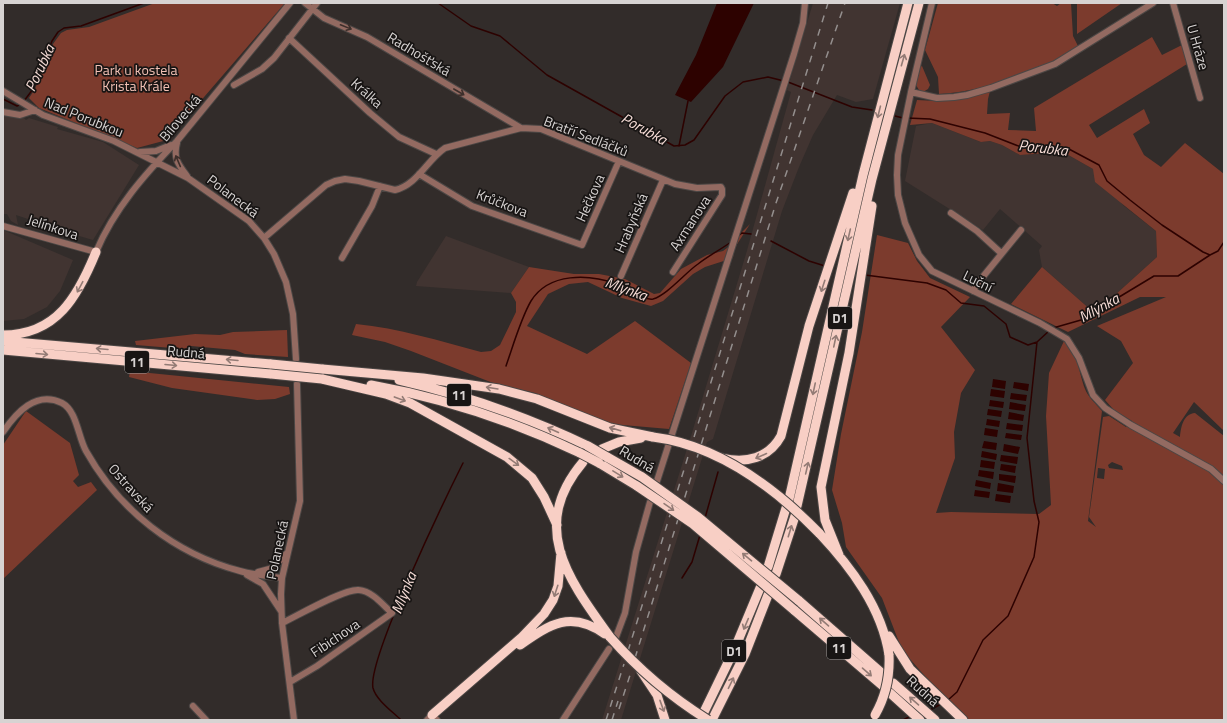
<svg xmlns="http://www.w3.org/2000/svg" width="1227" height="723" font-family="'Titillium Web',sans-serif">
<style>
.built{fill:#413431}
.green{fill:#7c3b2d;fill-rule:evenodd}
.water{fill:#2d0200}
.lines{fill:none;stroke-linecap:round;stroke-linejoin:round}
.stream{stroke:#2d0200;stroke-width:1.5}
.minor-casing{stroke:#4c4745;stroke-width:8}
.highway-casing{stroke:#4c4745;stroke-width:11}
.minor{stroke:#936a61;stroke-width:6}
.highway{stroke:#f8cfc5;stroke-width:9}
.rail{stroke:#948f8e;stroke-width:1.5;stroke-dasharray:7 7;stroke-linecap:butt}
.highway-bridge-casing{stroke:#4c4745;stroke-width:11;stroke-linecap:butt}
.highway-bridge{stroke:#f8cfc5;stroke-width:9}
.oneway{stroke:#3d2f2b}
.oneway2{stroke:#937b75}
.labels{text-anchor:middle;stroke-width:3.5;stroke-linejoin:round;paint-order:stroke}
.shield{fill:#181514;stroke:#9e9a99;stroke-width:1}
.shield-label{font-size:13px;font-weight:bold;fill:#d7d3d2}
.street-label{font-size:14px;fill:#d7d3d2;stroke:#181514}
.park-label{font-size:14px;fill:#f2c0b4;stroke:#181514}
.water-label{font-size:15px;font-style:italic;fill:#f7ddd7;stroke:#181514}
</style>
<rect width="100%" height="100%" fill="#322c2a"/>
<path class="built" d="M813 3H900L873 99 856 102 837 95 813 135 799 167 782 211 713 439 707 442 621 720H602L691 436 746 254 791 92 787 90Z
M3 114 23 117 26 120 29 118 58 127 57 129 103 142 139 165 93 240 31 222V220L16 215 18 225 11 221 7 214H3Z
M932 123 981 142 990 141 1002 145 1020 155 1063 152 1093 169 1124 206 1156 231 1157 257 1115 295 1092 311 1042 267 1039 250 1042 246 1000 209 983 230 905 181 916 126Z
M3 230 73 260 60 291 47 307 24 319 3 321Z
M446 236 529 267 511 293 416 286 417 282Z"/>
<path class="green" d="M155 3H285L167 140 137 148 39 108 29 98 35 89 53 44 61 33 67 30 89 27Z
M938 3H1052L1057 6 1061 3H1071L1073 36 1079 48C1037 72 987 91 939 94L938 77 925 50Z
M1077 3H1122L1077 34Z
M1152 37 1162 55 1182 45 1187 64 1089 125 1097 138 1144 109 1150 123 1133 134 1144 155 1161 167 1185 143 1224 174V431L1194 402 1173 433 1180 437C1181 427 1183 414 1195 413L1224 436V720H969L939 692 902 650 882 598 846 547 842 523 832 490 841 434 862 332 877 235 908 243 917 261 930 278 970 297 941 327 975 370 961 393 954 432 955 458 936 513 951 512 1039 514 1051 505 1046 416 1049 373 1064 341C1078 353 1079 373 1085 389 1088 397 1097 405 1102 411L1088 521 1096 527 1089 517 1103 417 1109 416 1126 427 1132 421 1114 410 1105 400 1133 363 1121 341 1097 326 1166 297H1140L1068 332 1011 304 1042 267 1092 311 1115 295 1157 257 1156 231 1095 182 1093 169 1063 152 1020 155 1002 145 990 141 981 142 932 123 910 125 917 100C946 102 963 100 990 91L988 99 987 114 1010 113 1008 130 1036 131 1034 108ZM1112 462 1122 466 1123 470 1109 468 1108 465ZM1098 468 1105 469 1104 479 1097 478Z
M922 66 930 85 928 89 923 92 919 90 916 85 920 67Z
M750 224 734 249 733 258 705 267 693 274 663 301 651 306 622 298 588 282 569 284 548 294 527 326 587 354 635 321 691 363 669 429 611 424 535 393 493 383 411 351 385 342 352 335 356 324C399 328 439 341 481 352L491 351 500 345 516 312V302L511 293 529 267 574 274H599L625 279 654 294 660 293 681 269 707 255 723 251 735 242 739 235Z
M287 330 288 357 245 354 235 350 191 346 184 349 136 345 135 341 195 334 220 335 233 332Z
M130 371 289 387 290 394 275 399 257 400 172 388 129 377Z
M26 411 70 443 79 475 73 481 78 487 91 482 97 490 3 579V445Z"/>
<path class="water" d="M717 3H754L723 67 691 102 675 95 696 55Z
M993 379 1006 381 1005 389 992 387Z
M1014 382 1029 384 1028 391 1013 388Z
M991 389 1005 391 1004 398 990 396Z
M1011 393 1027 395 1026 401 1010 399Z
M990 400 1004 402 1003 408 989 406Z
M1010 402 1026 405 1025 411 1009 409Z
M988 409 1002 411 1001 417 987 415Z
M1009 412 1024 415 1023 421 1008 419Z
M987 419 1000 421 999 427 986 425Z
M1007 423 1023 425 1022 431 1006 429Z
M985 428 998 430 997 437 984 435Z
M1006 433 1022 435 1021 440 1005 438Z
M984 441 997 443 996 450 982 448Z
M1004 444 1020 447 1018 454 1003 451Z
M982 451 997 454 996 460 981 457Z
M1001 455 1018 457 1017 464 1000 461Z
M981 460 995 462 994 469 980 467Z
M1001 464 1016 466 1015 473 1000 470Z
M979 470 994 472 993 479 978 476Z
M999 474 1016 476 1015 483 999 480Z
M976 480 991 483 990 489 975 486Z
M998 483 1014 486 1013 493 997 491Z
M975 490 990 492 989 498 974 496Z
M996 494 1011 496 1010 503 995 501Z"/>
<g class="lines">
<path class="stream" d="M438 3 471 26 500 36 547 75 674 146 685 145 694 140 725 96 743 82 768 77 784 81
M788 82 852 107 872 110
M3 99 17 106 21 104
M24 101 33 89 52 41 58 32 64 28 81 26 144 3
M895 116 903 118
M907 118 930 119 985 133 1021 147 1067 148 1099 165 1107 181 1130 200 1162 225 1203 252 1210 255 1218 251 1224 242
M679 146 688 101
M738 236 742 233 751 234
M771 241 809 261 825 266
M865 275 927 283 946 290 961 303 984 306 1006 324 1010 337 1028 345 1037 342 1050 330
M1053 328 1081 320 1154 276H1178L1210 255
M506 366C513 346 521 318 531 301 549 272 589 274 617 284 626 287 644 301 653 299 667 295 685 273 698 264 708 256 720 250 731 242
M705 518 718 472
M682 578 692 562 700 535
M948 700 957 692 983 640 1008 616 1034 557 1039 522 1034 501 1027 438 1037 342
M930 710 941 704
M401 720C393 712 376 700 373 688 367 660 446 497 463 463
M903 720 911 716"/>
<defs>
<path id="minor" d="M305 3 324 18 367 37 521 128
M932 3 911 92 898 155 897 175 898 195 905 223 919 255 932 271 1040 323 1067 339 1079 358 1093 395 1105 408 1131 425 1211 469 1224 481
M1173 3 1200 98
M289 38 370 113 399 137 436 154
M234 85 262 69 274 58 317 3
M3 91 43 115 114 141 188 178 249 221 264 238 274 254 286 282 293 314 296 359
M911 92 937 98 954 97 967 95 991 88 1055 64 1153 3
M3 112 20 115 35 110
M177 143C173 158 178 164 187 176
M140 152 156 151 171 145
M419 174 472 206 582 245 619 161
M951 213 977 231 1001 253
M3 226 96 252C114 209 145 174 177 141L290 3
M264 238 326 185 335 181 345 179 359 181 395 190C417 185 427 160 445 148L521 128 541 129 675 184 697 188 721 187 722 189V195L673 272
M342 258 372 206 380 186
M621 276 663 180
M973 291 977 284 1021 230
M3 432C16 413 36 390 62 403 77 411 78 437 86 451 119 510 175 554 240 571 254 575 269 576 282 578
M657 481 794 54 803 23 805 3
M258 572 273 568 286 554
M247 575 263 584 281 611
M282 623C297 616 345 588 359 590 372 591 383 605 392 613L317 666 290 682
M616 637 625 613 636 552 650 502
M193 706 206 720
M294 720 282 623 281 594 282 578 300 501 297 384
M427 720 432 715 437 720
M563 720 609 649"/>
<path id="highway" d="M3 335C57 335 78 296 96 252
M3 341 271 364
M3 350 271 374
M322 369 423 378 499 389 537 399 610 428 653 437
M322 379 386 394 410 403 507 457 532 478 544 497 557 525
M399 380C465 395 527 417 588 446
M371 385C444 398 513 421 580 453
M602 449 619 442 641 438
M607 457 642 477
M722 458C746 464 769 458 781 436L809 326 853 193
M583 462C528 527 569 580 610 637
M599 463 637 486
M789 499 863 175 908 3
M797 506 872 179 919 3
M819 533C851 567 882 608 889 655
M839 555 825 520 821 487 849 353 872 206
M768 567 786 508
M776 574 795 516
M798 600 885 676
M794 610 883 686
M889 636 910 669 963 720
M520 645C550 624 571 610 605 634
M641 671 657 695 665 720
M893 683 935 720
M890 693 920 720
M704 712 735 648 760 588
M432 715 521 638 544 614 553 600 558 586 561 553
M713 718 745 654 768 595"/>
</defs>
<use href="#minor" class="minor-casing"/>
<use href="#highway" class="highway-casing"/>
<use href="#minor" class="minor"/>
<use href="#highway" class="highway"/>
<path class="rail" d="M628 651 828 3
M635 658 776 203 845 3
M619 709 631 672
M606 720 624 664
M612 720 618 701"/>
<defs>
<path id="highway-bridge" d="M271 364 322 369
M271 374 322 379
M653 437C717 445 775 488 819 533
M588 446 607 457
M580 453 599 463
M642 477 698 517 798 600
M637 486 693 524 794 610
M610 637C639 670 671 697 708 720
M875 715C886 696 890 677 889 655"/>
</defs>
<use href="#highway-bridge" class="highway-bridge-casing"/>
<use href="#highway-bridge" class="highway-bridge"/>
</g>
<defs><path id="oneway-shaft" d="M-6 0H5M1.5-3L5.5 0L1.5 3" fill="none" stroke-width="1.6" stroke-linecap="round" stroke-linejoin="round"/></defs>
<g class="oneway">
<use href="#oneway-shaft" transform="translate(346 27) rotate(22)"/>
<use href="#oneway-shaft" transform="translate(459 92) rotate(30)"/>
<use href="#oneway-shaft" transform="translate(178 161) rotate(-113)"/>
</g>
<g class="oneway2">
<use href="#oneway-shaft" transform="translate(903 60) rotate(-74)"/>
<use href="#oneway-shaft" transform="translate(879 112) rotate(104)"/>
<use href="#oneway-shaft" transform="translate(849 235) rotate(103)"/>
<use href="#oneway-shaft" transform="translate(823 286) rotate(108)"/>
<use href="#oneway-shaft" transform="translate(80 287) rotate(118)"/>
<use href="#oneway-shaft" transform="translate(835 341) rotate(-78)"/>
<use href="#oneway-shaft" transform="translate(102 349) rotate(-175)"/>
<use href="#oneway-shaft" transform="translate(42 354) rotate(5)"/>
<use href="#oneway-shaft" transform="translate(232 360) rotate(-175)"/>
<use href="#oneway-shaft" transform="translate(171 365) rotate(5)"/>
<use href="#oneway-shaft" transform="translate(492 388) rotate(-171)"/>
<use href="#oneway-shaft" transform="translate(814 389) rotate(102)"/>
<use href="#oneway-shaft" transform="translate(400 399) rotate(20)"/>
<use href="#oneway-shaft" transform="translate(615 429) rotate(-164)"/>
<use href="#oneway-shaft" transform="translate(553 430) rotate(-156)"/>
<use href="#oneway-shaft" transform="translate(761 456) rotate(156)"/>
<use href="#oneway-shaft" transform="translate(514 462) rotate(36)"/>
<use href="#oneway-shaft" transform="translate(807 468) rotate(-77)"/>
<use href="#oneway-shaft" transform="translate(618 474) rotate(31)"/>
<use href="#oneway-shaft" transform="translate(669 507) rotate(35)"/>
<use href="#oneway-shaft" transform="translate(790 531) rotate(-73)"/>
<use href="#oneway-shaft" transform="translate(747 557) rotate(-140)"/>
<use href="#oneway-shaft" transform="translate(556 591) rotate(108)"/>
<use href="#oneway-shaft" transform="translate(824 622) rotate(-139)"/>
<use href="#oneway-shaft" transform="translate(746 624) rotate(113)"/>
<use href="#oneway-shaft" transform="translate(867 672) rotate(41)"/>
<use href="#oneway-shaft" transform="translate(731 683) rotate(-64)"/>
<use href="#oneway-shaft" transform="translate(914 701) rotate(-139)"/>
<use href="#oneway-shaft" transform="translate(662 706) rotate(70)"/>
</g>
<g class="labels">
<g class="shield">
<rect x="828" y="307" width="24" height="22" rx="3"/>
<rect x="125" y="351" width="24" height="22" rx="3"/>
<rect x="447" y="384" width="24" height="22" rx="3"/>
<rect x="827" y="637" width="24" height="22" rx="3"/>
<rect x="722" y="640" width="24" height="22" rx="3"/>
</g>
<g class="shield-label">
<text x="840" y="323">D1</text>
<text x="137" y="367">11</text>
<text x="459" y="400">11</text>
<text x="839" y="653">11</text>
<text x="734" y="656">D1</text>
</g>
<g class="street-label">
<text transform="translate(1198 47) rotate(74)" y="5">U Hráze</text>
<text transform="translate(419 54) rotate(31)" y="5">Radhošťská</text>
<text transform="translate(367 93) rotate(42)" y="5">Králka</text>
<text transform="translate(84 117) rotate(22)" y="5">Nad Porubkou</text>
<text transform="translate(180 118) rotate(-50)" y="5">Bílovecká</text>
<text transform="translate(586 136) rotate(21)" y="5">Bratří Sedláčků</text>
<text transform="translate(233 196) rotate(37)" y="5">Polanecká</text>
<text transform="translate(590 198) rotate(-66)" y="5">Hečkova</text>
<text transform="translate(502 203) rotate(21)" y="5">Krůčkova</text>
<text transform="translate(631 223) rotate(-67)" y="5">Hrabyňská</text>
<text transform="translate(690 223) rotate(-57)" y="5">Axmanova</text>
<text transform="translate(53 227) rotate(18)" y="5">Jelínkova</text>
<text transform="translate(978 281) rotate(26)" y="5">Luční</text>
<text transform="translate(186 352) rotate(5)" y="5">Rudná</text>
<text transform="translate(637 459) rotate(31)" y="5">Rudná</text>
<text transform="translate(131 488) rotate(48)" y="5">Ostravská</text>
<text transform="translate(277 550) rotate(-78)" y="5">Polanecká</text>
<text transform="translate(335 638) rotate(-34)" y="5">Fibichova</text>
<text transform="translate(923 691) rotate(42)" y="5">Rudná</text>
</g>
<g class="park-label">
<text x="136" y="75">Park u kostela<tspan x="136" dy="16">Krista Krále</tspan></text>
</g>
<g class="water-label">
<text transform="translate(40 68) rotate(-65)" y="5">Porubka</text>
<text transform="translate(644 129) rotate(29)" y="5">Porubka</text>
<text transform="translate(1043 148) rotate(7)" y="5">Porubka</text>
<text transform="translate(626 289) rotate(20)" y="5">Mlýnka</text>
<text transform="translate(1099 308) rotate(-29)" y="5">Mlýnka</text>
<text transform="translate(404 593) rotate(-68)" y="5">Mlýnka</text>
</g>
</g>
<rect width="1227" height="723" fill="none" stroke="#d7d3d2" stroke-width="8"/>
</svg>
